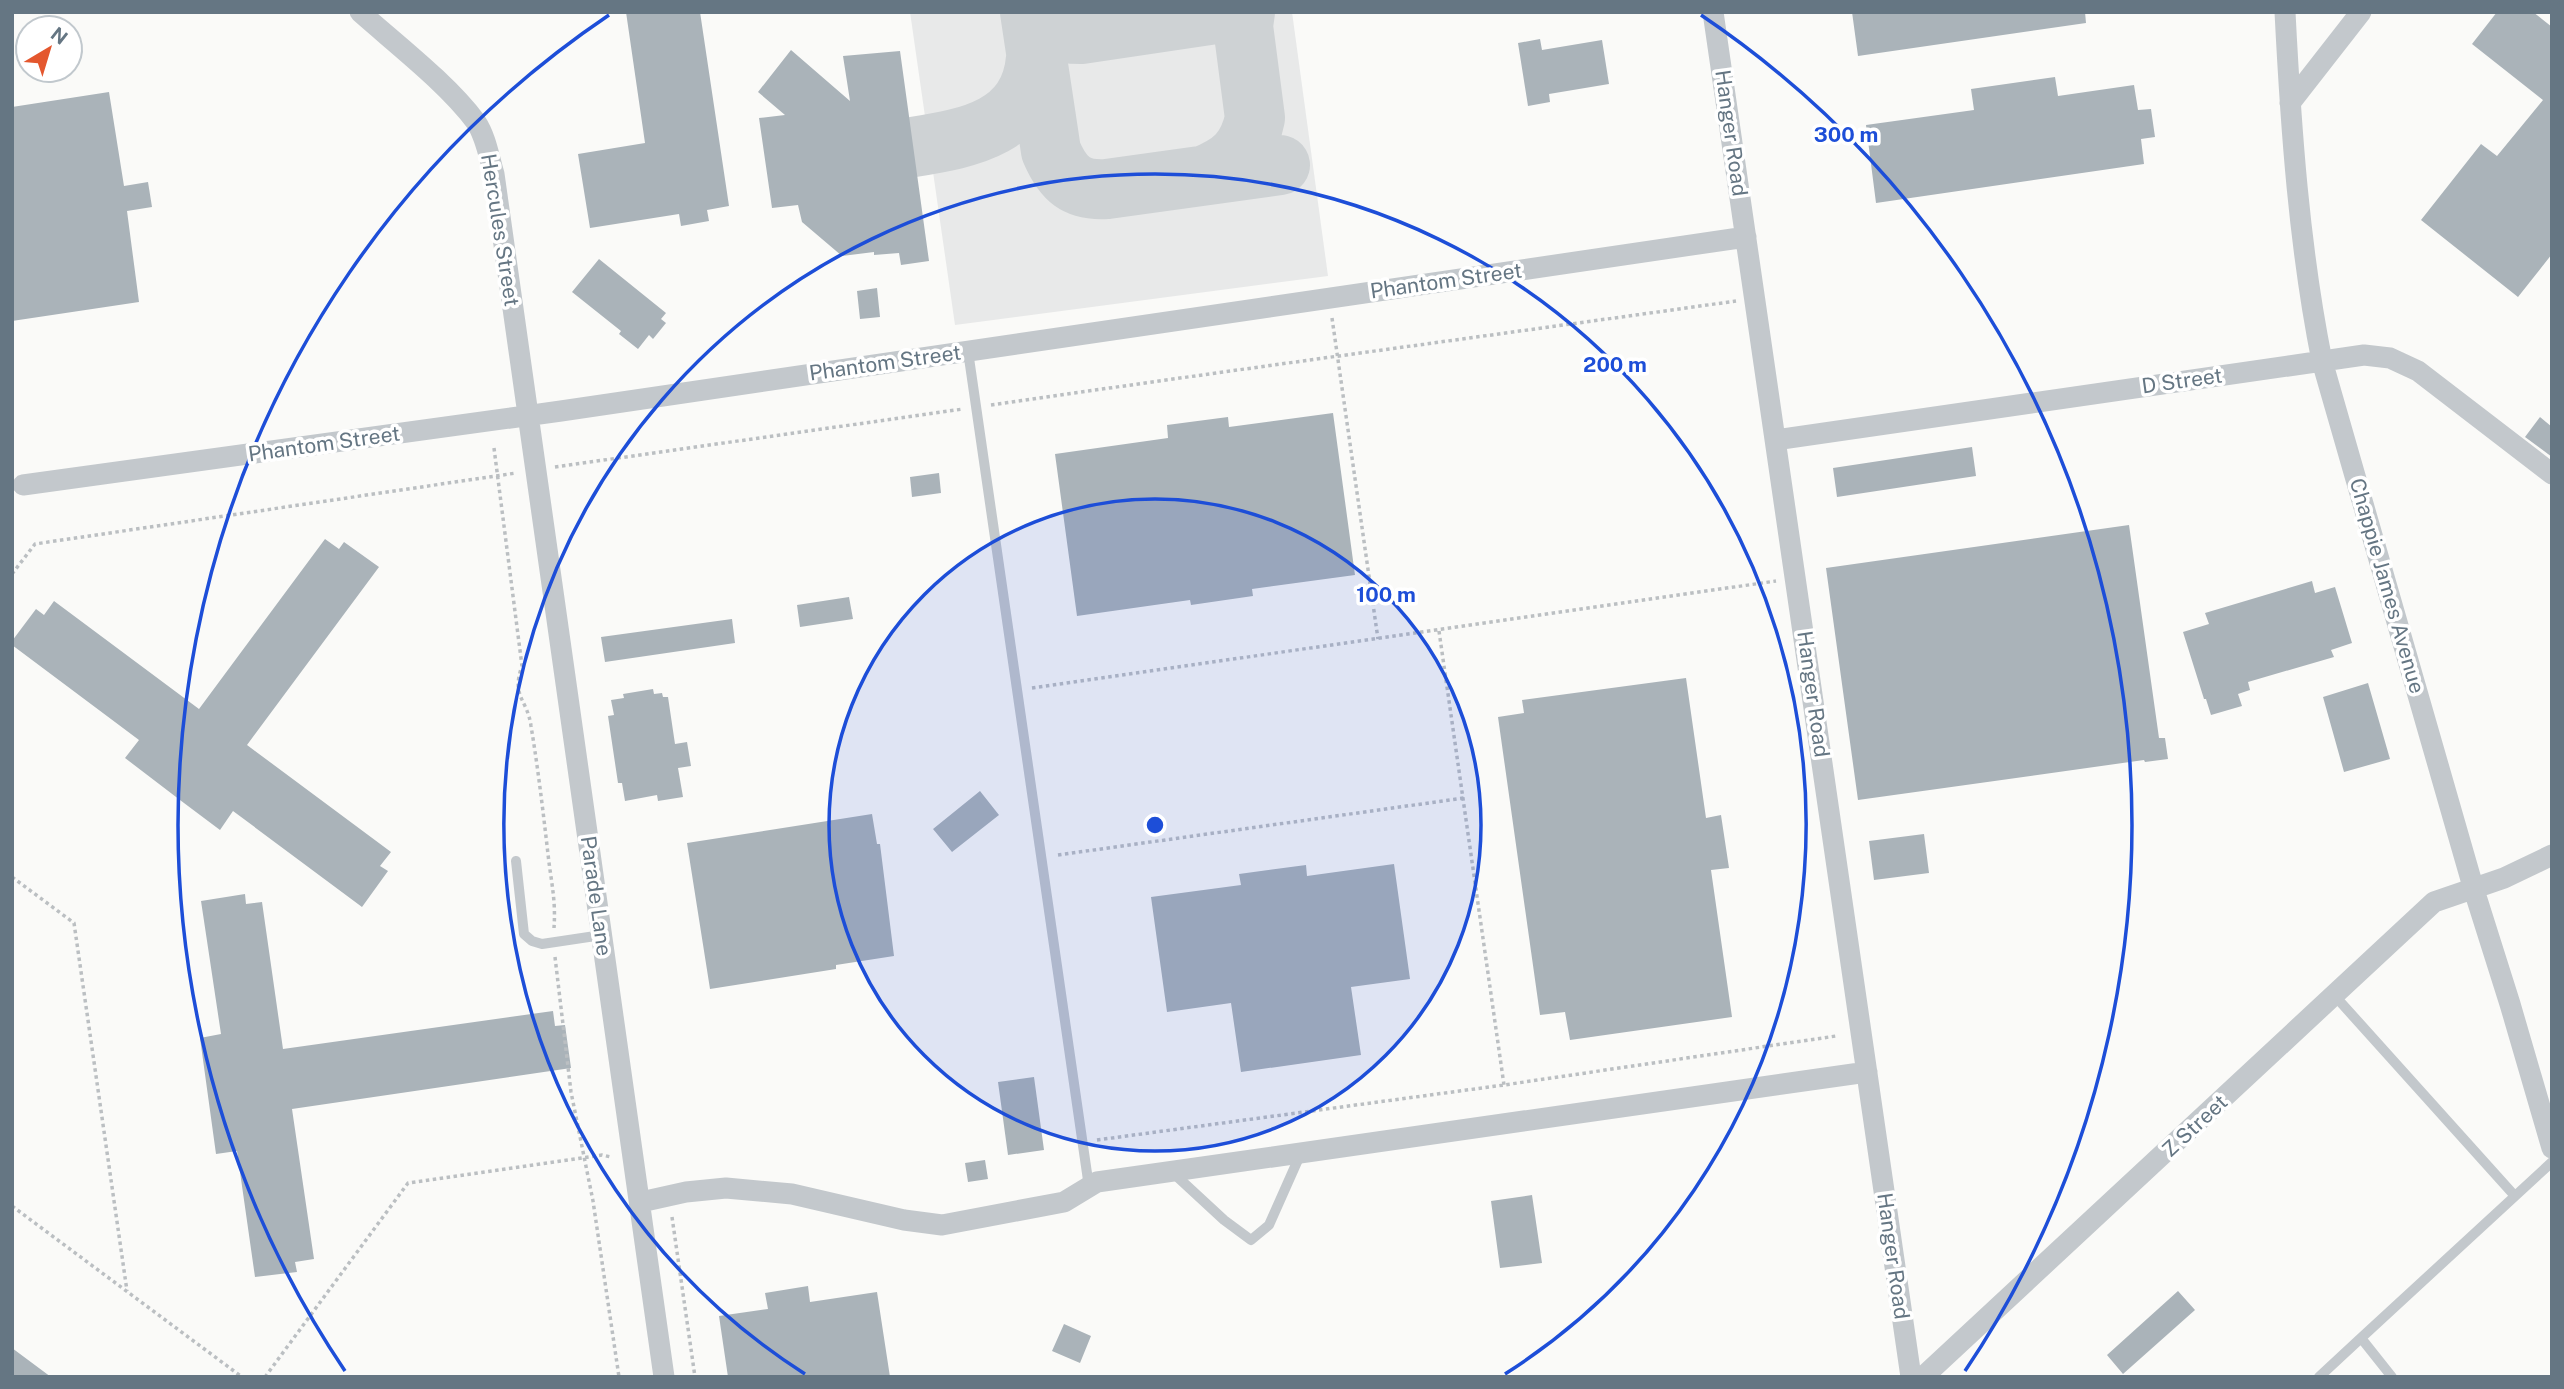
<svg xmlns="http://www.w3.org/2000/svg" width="2564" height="1389" font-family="'Public Sans',sans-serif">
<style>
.built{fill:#e8e9e9}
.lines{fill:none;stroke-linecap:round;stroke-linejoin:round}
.taxiway{stroke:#ced2d4;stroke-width:60}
.building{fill:#aab3b9}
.path{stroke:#bbbfc2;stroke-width:3.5;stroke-dasharray:3.5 3.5;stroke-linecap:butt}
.service{stroke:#c3c8cc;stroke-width:10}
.minor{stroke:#c3c8cc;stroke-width:21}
.ring{fill:none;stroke:#1d4ed8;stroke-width:3.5}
.labels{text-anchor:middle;stroke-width:7;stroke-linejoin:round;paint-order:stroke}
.street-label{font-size:21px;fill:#657683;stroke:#fff}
.centre{fill:#1d4ed8;stroke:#fff;stroke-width:3.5}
.ring-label{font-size:21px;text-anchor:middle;font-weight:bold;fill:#1d4ed8;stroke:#fff;stroke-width:7;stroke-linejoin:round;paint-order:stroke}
</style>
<rect width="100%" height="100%" fill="#fafaf8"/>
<path class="built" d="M910 12H1292L1328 276 955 325Z"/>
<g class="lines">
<path class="taxiway" d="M1030 12 1051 151C1063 179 1076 191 1107 189L1280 165
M1035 12C1049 29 1059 34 1081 34L1229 12
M913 147C970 138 1030 127 1036 58
M1203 176C1233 164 1248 151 1255 118L1243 26 1245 12"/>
</g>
<path class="building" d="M626 12H700L729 206 707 210 709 221 681 226 679 214 590 228 578 154 645 143Z
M1852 12H2085L2086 23 1858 56Z
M2497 12H2533L2552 27V254L2518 297 2421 220 2481 144 2497 156 2543 100 2472 44Z
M1540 39 1542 50 1602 40 1609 84 1549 94 1550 102 1528 106 1518 43Z
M791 50 850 101 843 56 900 51 929 261 901 265 899 253 874 255V252L842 256 802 222 798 205 772 208 759 118 785 115 758 92Z
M2055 77 2058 96 2134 85 2138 110 2151 109 2155 137 2141 139 2144 164 1876 203 1866 125 1974 110 1971 89Z
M109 92 124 186 148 182 152 207 127 211 139 302 12 321V107Z
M599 259 666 313 661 319 666 323 653 339 649 335 638 349 619 334 621 331 572 292Z
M877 288 880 317 860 319 857 291Z
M1333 413 1355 575 1252 589 1253 596 1191 605 1190 600 1077 616 1055 454 1168 438 1167 425 1228 417 1229 427Z
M2540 417 2552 427V457L2525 437Z
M1972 447 1976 476 1837 497 1833 468Z
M939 473 941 493 912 497 910 477Z
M2129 525 2159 738H2165L2168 759 2145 762 2144 760 1858 800 1826 568Z
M325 539 339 549 344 542 379 567 247 745 391 852 380 866 388 871 362 907 233 811 220 830 180 800 125 758 139 740 12 645V641L36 609 44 615 54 601 199 709Z
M2312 581 2315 593 2335 587 2352 643 2331 650 2334 657 2248 682 2250 690 2238 694 2242 706 2211 715 2206 699H2204L2183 632 2209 624 2205 613Z
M849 597 853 619 800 627 797 605Z
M732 619 735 643 605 662 601 637Z
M1686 678 1706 818 1721 815 1729 868 1711 870 1732 1017 1570 1040 1565 1012 1540 1015 1498 717 1524 713 1522 700Z
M2368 683 2390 759 2344 772 2323 697Z
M653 689 654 694 662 693 663 697H668L675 744 687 742 691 766 678 768 683 797 658 801 657 795 625 801 622 783H618L608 716 614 715 611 700 624 698 623 694Z
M980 791 999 815 952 852 933 829Z
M872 814 877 844H880L894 956 836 965V969L710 989 687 843Z
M1924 834 1929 873 1874 880 1869 841Z
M1394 864 1410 979 1351 987 1361 1055 1241 1072 1231 1003 1167 1012 1151 897 1241 885 1239 874 1306 865 1307 876Z
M245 894 246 904 262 902 283 1049 553 1011 555 1026 565 1025 571 1068 292 1109 314 1259 295 1262 297 1272 255 1277 237 1151 216 1154 200 1038 221 1034 201 901Z
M1034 1077 1044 1150 1008 1155 998 1082Z
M985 1160 988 1179 968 1182 965 1163Z
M1532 1195 1542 1263 1500 1268 1491 1201Z
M808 1286 810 1302 877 1292 890 1377H728L719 1316 768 1309 765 1293Z
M2178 1291 2195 1310 2123 1374 2107 1355Z
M1064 1324 1091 1336 1080 1363 1052 1351Z
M12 1348 51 1377H12Z"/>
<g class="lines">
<path class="path" d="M1332 318 1378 639
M991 405C1239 369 1487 336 1736 301
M494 448 522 666C511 697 527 698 531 726 538 768 543 811 548 854 551 882 556 899 554 928
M555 467 963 409
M12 574 35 544 516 473
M1439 631 1504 1085
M1032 688 1776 581
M1058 855 1464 798
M12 877 74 923 127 1291
M555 957 571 1092 593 1201 619 1377
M1097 1140 1504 1085 1836 1036
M12 1206 242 1377
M672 1217 695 1377
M265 1377 408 1183 602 1155 611 1157"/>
<path class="service" d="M968 351 1089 1187
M516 861 524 934 532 941 542 944 602 935
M2335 996 2514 1195
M1171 1171 1224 1220 1251 1240 1269 1225 1301 1153
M2319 1377 2361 1338
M2392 1377 2361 1338 2552 1162"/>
<path class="minor" d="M360 12C396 44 448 84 476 122 486 137 489 157 494 174L664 1377
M1713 12 1911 1377
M2285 12C2291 129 2299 246 2322 361L2474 890 2510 1004 2552 1148
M2290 103 2361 12
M1776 440 2364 355 2390 358 2418 371 2552 474
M23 485 561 411 1746 237
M641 1202 686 1192 726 1188 792 1194 904 1220 942 1225 1064 1202 1097 1182 1867 1072
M1923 1377 2434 902 2504 878 2552 855"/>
</g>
<circle cx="1155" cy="825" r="326" fill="#1d4ed8" fill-opacity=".12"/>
<g class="ring">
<circle cx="1155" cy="825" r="326"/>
<path d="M805 1374A651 651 0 1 1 1505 1374"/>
<path d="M345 1371A977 977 0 0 1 609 15M1701 15A977 977 0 0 1 1965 1371"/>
</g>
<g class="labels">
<g class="street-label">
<text transform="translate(1731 133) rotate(82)" y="7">Hanger Road</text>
<text transform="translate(500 230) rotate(81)" y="7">Hercules Street</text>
<text transform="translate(1446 281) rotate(-8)" y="7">Phantom Street</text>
<text transform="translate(885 363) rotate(-8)" y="7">Phantom Street</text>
<text transform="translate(2182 381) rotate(-8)" y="7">D Street</text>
<text transform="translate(324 444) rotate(-8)" y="7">Phantom Street</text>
<text transform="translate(2387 586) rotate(74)" y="7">Chappie James Avenue</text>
<text transform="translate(1813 694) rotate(82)" y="7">Hanger Road</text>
<text transform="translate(596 896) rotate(82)" y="7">Parade Lane</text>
<text transform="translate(2195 1126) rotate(-43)" y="7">Z Street</text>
<text transform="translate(1893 1256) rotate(82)" y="7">Hanger Road</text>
</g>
</g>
<circle cx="1155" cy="825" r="10" class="centre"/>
<g class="ring-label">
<text x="1846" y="142">300 m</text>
<text x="1615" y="372">200 m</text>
<text x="1386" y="602">100 m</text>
</g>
<rect width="2564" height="1389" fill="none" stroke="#657683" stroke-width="28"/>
<g transform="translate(49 49) rotate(38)"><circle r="33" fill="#ffffff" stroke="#c1c8cd" stroke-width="2"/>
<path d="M0-5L12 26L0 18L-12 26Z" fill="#e4572e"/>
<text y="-10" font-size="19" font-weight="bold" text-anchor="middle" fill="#657683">N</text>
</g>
</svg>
